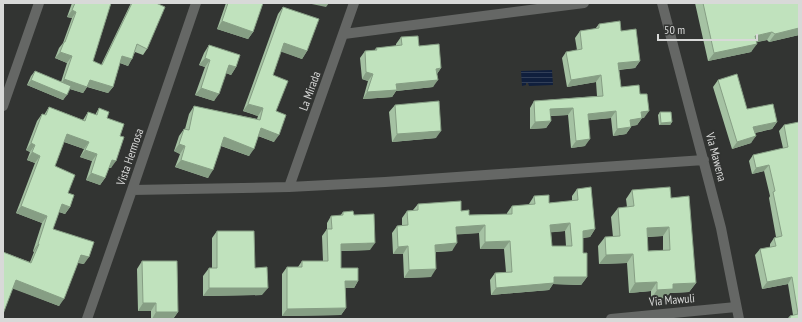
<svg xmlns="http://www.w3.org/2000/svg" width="802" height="322" font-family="'PT Sans Narrow',sans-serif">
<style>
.water{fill:url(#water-rules)}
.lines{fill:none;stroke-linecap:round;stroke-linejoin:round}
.street{stroke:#656765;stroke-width:10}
.wall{fill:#a5c2a3;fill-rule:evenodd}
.shaded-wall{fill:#869e84}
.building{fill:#c0e2bd;stroke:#869e84;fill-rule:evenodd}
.labels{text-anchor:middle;stroke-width:4;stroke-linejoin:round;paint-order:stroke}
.street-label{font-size:12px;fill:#d8d9d8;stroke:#323432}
</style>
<defs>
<pattern id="water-rules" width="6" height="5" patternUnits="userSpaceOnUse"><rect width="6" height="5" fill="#101f3d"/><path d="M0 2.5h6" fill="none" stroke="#323f58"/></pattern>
</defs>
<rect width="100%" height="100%" fill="#323432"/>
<path class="water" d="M552 70 553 85 529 86 528 83H526V85L522 86 521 71Z"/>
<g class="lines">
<path class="street" d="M662 3 721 228 739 319
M344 34 584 3
M3 106 39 3
M289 187 354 3
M132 190 289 187 385 182 704 160
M87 319 132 190 196 3
M611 319 736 307"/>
</g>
<path class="wall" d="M72 3H111L93 61 101 65 131 3H156L147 49 143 55 135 52 128 66 120 63 113 87 108 93 87 87 83 93 70 89 63 100 27 85 31 76 35 71 61 82 67 63 55 58 59 48 63 43 72 18 67 17Z
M226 3H263L253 32 248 39 217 29Z
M695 3H799V35L769 42 767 40 756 42 751 52 708 61Z
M283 7 307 51 302 59 281 51 273 75 276 111 274 142 258 136 249 156 221 146 208 178 175 167 180 154 174 151 179 136 184 129H185L189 114 194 106 257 119 258 116 243 111 278 14Z
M599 24 621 31 640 61 635 68 619 70 621 87 640 94 644 118H642L637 125 631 126V127L626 134 613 136 611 118 588 120 585 146 571 148 568 115 550 116 551 121 546 128 530 129V108L534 101 597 96 596 82 567 87 562 58 566 52 577 50 575 38 580 31 595 29Z
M401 37 419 46 441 68 437 74 433 87 396 91 392 97 363 99 368 81 362 79 360 58 365 51 375 50 376 48 396 46V44Z
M209 45 236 67 231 75 226 73 214 101 195 95 205 67 199 65 204 53Z
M718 80 747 109 777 122 772 129 755 133 751 143 732 149 713 87Z
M395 105 436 138 392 142 389 112Z
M49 107 83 120 88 112 95 115 99 108 120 136 111 168H109L105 178 100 185 86 180 92 161 80 157 84 149 64 142 55 166 68 193 70 207 65 214 59 212 53 229 84 264 78 263 59 306 13 288 3 252 30 262 34 252 33 251 42 223 16 213 35 163 27 160 30 152 26 150 37 121 42 114 44 115Z
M660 112 672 122 670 125H659L658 115Z
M799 122V319H787L790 316 793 315 788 284 762 289 755 255 760 249 770 247V244L774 238 776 237 769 198 770 196 764 171 752 174 749 161 753 155 783 148 779 131 784 125Z
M577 189 595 229 590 237 583 238V253L587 277 581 285 553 284 549 290 491 295 490 280 495 273 506 272 504 249H480L479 233 456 234 452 251 436 252 431 277 404 278 403 254H393L392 233 397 226 402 225V218L407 211 413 210 418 204 461 211 469 215 507 214V213L512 206 529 205V204L534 196 549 203 572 201V196ZM565 231 566 246H552L551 232Z
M632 190 671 198 696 283 689 292 670 293 666 298 651 299V291L629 293 627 263 599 264 598 246 605 237H613L611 217 618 208 627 207 626 199ZM663 236V250L648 251 647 237Z
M343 212 354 215 370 250 341 251V268L358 281 354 288H345L346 308 341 315 282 316V274L287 267H298L302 261H323L322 236 327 229V223L331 216H340Z
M217 231 255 268 262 295 203 296V276L209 268H212V238Z
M142 261 178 312 173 319H151V311H138L137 269Z"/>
<path class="shaded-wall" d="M307 3H329L326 7Z
M410 3H439L409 4Z
M72 10 76 12 72 18 67 17Z
M222 21 253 32 248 39 217 29Z
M799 28V35L769 42 775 34Z
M772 32 767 40 749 44 755 36Z
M284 43 307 51 302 59 279 51Z
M757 44 751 52 708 61 714 53Z
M60 52 72 56 67 63 55 58Z
M122 56 132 59 128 66 118 62Z
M205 58 210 60 205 67 199 65Z
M640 61 635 68 614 70 618 63Z
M229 65 236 67 231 75 224 72Z
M441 68 436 75V69Z
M366 72 373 74 368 81 362 79Z
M601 75 596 82 567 87 571 80Z
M64 79 87 87 83 93 60 86Z
M31 80 67 95 63 100 27 85Z
M90 80 113 87 108 93 85 86Z
M438 80 433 87 396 91 392 97 363 99 367 92 396 84Z
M201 88 219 94 214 101 195 95Z
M248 104 263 108 258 116 243 111Z
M573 108 568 115 545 116 550 109Z
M616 111 611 118 583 121 588 114Z
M649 111 644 118 636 119 641 112Z
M642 118 637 125 625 127 630 120Z
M551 121 546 128 530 129 535 122Z
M672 122 670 125H659L661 123Z
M777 122 772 129 748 134 753 127Z
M631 127 626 134 613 136 617 129Z
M261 128 279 135 274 142 256 135Z
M441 131 436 138 392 142 397 134Z
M67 134 89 142 84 149 62 141Z
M756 136 751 143 732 149 737 142Z
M224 137 254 149 249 156 219 145Z
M590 139 585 146 571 148 576 141Z
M31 143 35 145 30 152 26 150Z
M179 144 185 146 180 154 174 151Z
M85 150 97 154 92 161 80 157Z
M32 152 40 156 35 163 27 160Z
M112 160 116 161 111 168 107 167Z
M181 160 213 170 208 178 175 167Z
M769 165 764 171 752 174 756 168Z
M91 173 105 178 100 185 86 180Z
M62 204 70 207 65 214 57 211Z
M21 206 47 216 42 223 16 213Z
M570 223 565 231 545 233 550 225Z
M485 225 479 233 451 235 456 227Z
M669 227 663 236 641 237 647 228Z
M595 229 590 237 578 238 583 231Z
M510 241 504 249H480L485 242Z
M375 243 370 250 336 251 341 244Z
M457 243 452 251 430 252 435 245Z
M38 244H39L34 252 33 251Z
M408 246 403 254H393L398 247Z
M633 254 627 263 599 264 606 255Z
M81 255 89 257 84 264 76 262Z
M436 269 431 277 404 278 409 270Z
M554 277H587L581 285 553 284 549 290 491 295 496 288Z
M792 277 788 284 762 289 767 282Z
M16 280 64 299 59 306 11 288Z
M345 281H358L354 288H340Z
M657 282 651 291 629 293 635 283Z
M696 283 689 292 670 293 666 298 651 299 657 290 673 284Z
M209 288H268L262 295 203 296Z
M143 303H156L151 311H138Z
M346 308 341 315 282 316 287 309Z
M156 312H178L173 319H152Z"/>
<path class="building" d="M75 3H111L93 61 102 65 132 3H156L165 7 147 49 137 44 132 59 122 56 113 87 90 80 87 87 64 79 72 56 60 52 64 42H65L76 12 72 10Z
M228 3H263L253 32 222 21Z
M703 3H799V28L775 34 772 32 755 36 757 44 714 53Z
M283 7 319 19 307 51 284 43 273 75 288 81 276 111 286 115 279 135 261 128 254 149 224 137 213 170 181 160 185 146 179 144 184 129 189 130 194 106 260 120 263 108 248 104Z
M620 21 621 31 636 29 640 61 618 63 621 87 639 85 640 94H647L649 111 641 112 642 118 630 120 631 127 617 129 616 111 588 114 590 139 576 141 573 108 550 109 551 121 535 122 534 101 603 96 601 75 571 80 566 52 582 49 580 31 599 28V24Z
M418 36 419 46 439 44 441 68 436 69 438 80 396 84 397 90 367 92 373 74 366 72 365 51 377 50 376 48 402 45 401 37Z
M209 45 240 55 236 67 229 65 219 94 201 88 210 60 205 58Z
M35 71 71 86 67 95 31 80Z
M737 74 747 109 773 104 777 122 753 127 756 136 737 142 718 80Z
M439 101 441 131 397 134 395 105Z
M49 107 85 121 88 112 97 115 99 108 109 112 107 118 124 124 120 136 124 137 116 161 112 160 105 178 91 173 97 154 85 150 89 142 67 134 55 166 75 175 68 193 74 195 70 207 62 204 53 229 94 242 89 257 81 255 64 299 16 280 3 314V252L31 263 39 244H38L47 216 21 206 40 156 32 152 35 145 31 143 42 114 46 115Z
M660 112H671L672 122 661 123Z
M799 122V319H790V316L798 314 792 277 767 282 760 249 776 246 774 238 782 236 773 192 775 191 769 165 756 168 753 155 788 147 784 125Z
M591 187 595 229 583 231V253H587V277H554V283L496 288 495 273 512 272 510 241 485 242V225L456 227 457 243 435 245 436 269 409 270 408 246 398 247 397 226 408 225 407 211 418 210V204L461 201V211L469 210V215L512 214V206L535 204 534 196 549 195V203L578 200 577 189ZM570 223 572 246H552L550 225Z
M670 187 671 198 689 196 696 283 673 284V289L657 290V282L635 283 633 254 606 255 605 237 620 236 618 208 634 206 632 190ZM669 227 670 250 648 251 647 228Z
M353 211 354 215 374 214 375 243 341 244V268H358V281H345L346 308 287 309V267H302V261H328L327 229H332L331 216 343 215V212Z
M217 231H254L255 268 267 267 268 288H209V268H217Z
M142 261H177L178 312H156V303H143Z"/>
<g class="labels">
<g class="street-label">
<text transform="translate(310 91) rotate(-70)" y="4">La Mirada</text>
<text transform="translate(130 157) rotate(-71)" y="4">Vista Hermosa</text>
<text transform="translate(716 157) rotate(75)" y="4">Via Mawena</text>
<text transform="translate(672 300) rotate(-5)" y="4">Via Mawuli</text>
</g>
</g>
<rect width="802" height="322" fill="none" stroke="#d8d9d8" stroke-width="8"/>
<path d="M658 34v6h99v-6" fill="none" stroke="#d8d9d8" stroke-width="2"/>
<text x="664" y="34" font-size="12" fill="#d8d9d8" stroke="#323432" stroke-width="3" paint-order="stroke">50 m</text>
</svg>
